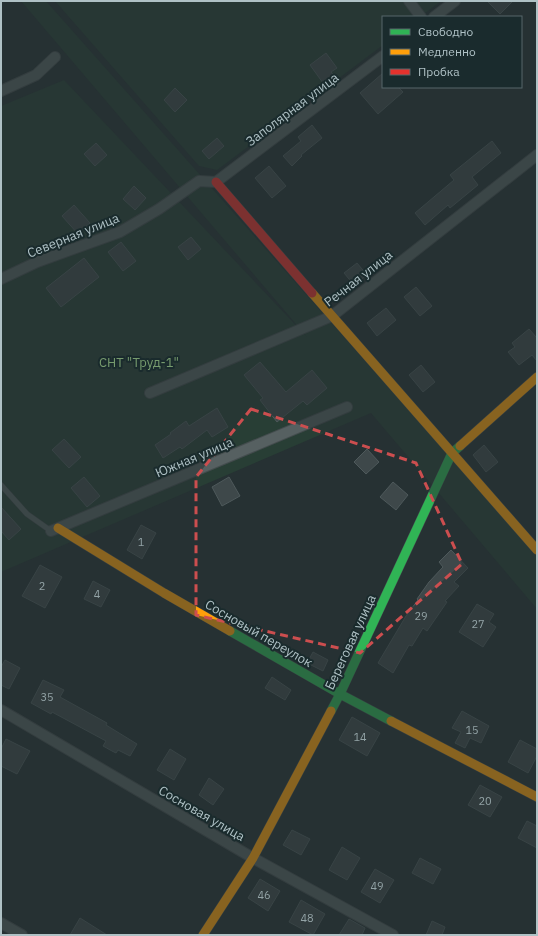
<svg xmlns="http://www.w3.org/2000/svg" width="538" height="936" font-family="'IBM Plex Sans',sans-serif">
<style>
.green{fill:#283e35}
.building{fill:#3e484a;stroke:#4e595b}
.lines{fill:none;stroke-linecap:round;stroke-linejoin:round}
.lane-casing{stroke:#444c4e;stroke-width:6}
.street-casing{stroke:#444c4e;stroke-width:12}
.fast-casing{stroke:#444c4e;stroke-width:10}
.slow-casing{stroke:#444c4e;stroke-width:10}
.jam-casing{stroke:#444c4e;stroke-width:10}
.lane{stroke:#566061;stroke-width:5}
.street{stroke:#566061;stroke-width:10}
.fast{stroke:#30b455;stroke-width:9}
.slow{stroke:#ff9f0a;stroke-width:9}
.jam{stroke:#e5322d;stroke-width:9}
.marked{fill:none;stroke:#cc4e4f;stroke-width:3;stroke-dasharray:8 5;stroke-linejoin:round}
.labels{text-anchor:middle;stroke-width:4;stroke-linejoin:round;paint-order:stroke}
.number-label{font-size:11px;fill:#93a3a6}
.street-label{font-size:13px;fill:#afc1c5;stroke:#1a2b2d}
.park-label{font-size:13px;fill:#779b6e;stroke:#1a2b2d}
</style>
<rect width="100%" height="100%" fill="#263133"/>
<path class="green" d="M21 1H46L537 555V609L371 413 1 572V106L64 80 307 337Z
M55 1H441L420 17H383V45L217 170 199 166Z"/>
<path class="building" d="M487 1H513L500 14Z
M326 53 337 68 331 72 334 75 323 83 310 65Z
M383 73V87H398L403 92 378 114 360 93Z
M175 88 187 100 175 112 164 100Z
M312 125 322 138 301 155 302 156 292 166 283 156 301 141 298 137Z
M217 138 224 146 209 159 202 151Z
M492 141 501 153 472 177 478 185 450 208 448 205 425 225 415 213 454 180 450 175Z
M96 143 107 155 95 166 84 154Z
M269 166 286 186 272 198 255 178Z
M134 186 146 198 135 210 123 199Z
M74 205 90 223 78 234 62 216Z
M191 237 201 249 188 260 178 247Z
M121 242 136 261 123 271 108 252Z
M84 258 99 277 61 307 46 288Z
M357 263 367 275 354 285 344 273Z
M416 287 432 306 420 316 404 297Z
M386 308 396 320 377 336 367 323Z
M529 329 537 338V361L532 355 519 365 508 352 515 347 512 343Z
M260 362 286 392 312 370 327 388 307 405 303 401 277 422 260 400 263 398 244 375Z
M421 365 435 382 423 392 409 375Z
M217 408 228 427 212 437 207 430 182 449 180 447 163 458 155 445 171 434 170 433 186 421 189 426Z
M64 439 81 457 69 468 52 450Z
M484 445 498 462 486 472 473 455Z
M367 449 379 462 366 474 354 462Z
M84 477 100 496 87 507 71 488Z
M229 477 240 496 222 506 212 487Z
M393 482 408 495 396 510 380 497Z
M1 507 21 529 9 540 1 531Z
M141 525 156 533 142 559 127 550Z
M451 550 468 568 454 582 459 586 445 601 447 602 427 631 423 628 412 646 409 645 393 673 378 663 406 616 418 600 417 599 429 582 443 567 439 562Z
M40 565 62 577 45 608 22 596Z
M93 581 110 590 101 607 84 599Z
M477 604 494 614 489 622 496 627 483 647 459 632Z
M313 652 328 660 323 671 307 663Z
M5 660 20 668 9 689 1 685V667Z
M272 677 291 690 285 700 265 688Z
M43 680 64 690 60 697 107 723 106 725 137 744 130 756 118 750 116 753 112 751 103 746 106 741 52 712 51 714 31 703Z
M462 711 489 726 481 743 470 738 465 748 455 743 461 732 452 728Z
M352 717 380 733 367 756 339 740Z
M6 739 30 751 17 774 1 766V749Z
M520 740 537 749V756L528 773 508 762Z
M170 749 186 759 174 780 157 770Z
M209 778 224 789 213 805 199 795Z
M480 785 502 797 490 817 468 805Z
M527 821 537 826V848L518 838Z
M292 830 310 839 301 855 283 845Z
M342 847 360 858 347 880 329 870Z
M420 858 441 869 433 884 412 873Z
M375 869 394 880 380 903 361 892Z
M260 879 280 891 268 911 248 898Z
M301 900 325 914 313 935 289 922Z
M80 918 107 935H70Z
M349 919 365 928 362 935H339Z
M432 921 445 927 442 935H426Z"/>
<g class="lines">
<defs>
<path id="lane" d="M1 485 27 514 51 531"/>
<path id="street" d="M409 1 421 17
M434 17 455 1
M1 91 36 75 55 57
M1 279 37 262 120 232 159 209 199 181 216 182 383 56
M150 393 332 316 537 155
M51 531 347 407
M1 710 253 858 393 935
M1 923 22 935"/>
<path id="fast" d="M230 631 340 694 391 721
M331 711 340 694 452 453 460 446"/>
<path id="slow" d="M312 293 537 550
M460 446 537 377
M58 528 164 593 230 631
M391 721 537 797
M203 935 253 858 331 711"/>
<path id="jam" d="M216 182 312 293"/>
</defs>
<use href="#lane" class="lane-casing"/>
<use href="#street" class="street-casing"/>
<use href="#fast" class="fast-casing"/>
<use href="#slow" class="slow-casing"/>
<use href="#jam" class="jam-casing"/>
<use href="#lane" class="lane"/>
<use href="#street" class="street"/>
<use href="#fast" class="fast"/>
<use href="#slow" class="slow"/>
<use href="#jam" class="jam"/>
</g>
<path d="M0 0H538V936H0ZM251 409 416 463 462 564 360 653 196 615V477Z" fill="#263133" fill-opacity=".55" fill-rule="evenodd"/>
<path class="marked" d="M251 409 416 463 462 564 360 653 196 615V477Z"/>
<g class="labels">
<g class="number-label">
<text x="141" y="546">1</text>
<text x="42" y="590">2</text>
<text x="97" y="598">4</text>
<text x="421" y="620">29</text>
<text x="478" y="628">27</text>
<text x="47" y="701">35</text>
<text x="472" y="734">15</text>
<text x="360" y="741">14</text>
<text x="485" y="805">20</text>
<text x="377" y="890">49</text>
<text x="264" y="899">46</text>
<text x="307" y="922">48</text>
</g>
<g class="street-label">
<text transform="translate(292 109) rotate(-37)" y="5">Заполярная улица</text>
<text transform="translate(73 235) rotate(-22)" y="5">Северная улица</text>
<text transform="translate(358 278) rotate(-38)" y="5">Речная улица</text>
<text transform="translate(194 457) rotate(-23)" y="5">Южная улица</text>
<text transform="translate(259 633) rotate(30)" y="5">Сосновый переулок</text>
<text transform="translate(350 642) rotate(-65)" y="5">Береговая улица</text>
<text transform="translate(202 813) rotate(30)" y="5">Сосновая улица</text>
</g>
<g class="park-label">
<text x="139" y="367">СНТ "Труд-1"</text>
</g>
</g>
<rect width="538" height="936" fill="none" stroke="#afc1c5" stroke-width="4"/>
<rect x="382" y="16" width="140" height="72" fill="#1a2b2d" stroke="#56676a"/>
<rect x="390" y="29" width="20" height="6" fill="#30b455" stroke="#56676a"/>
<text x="418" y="36" font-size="12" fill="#afc1c5">Свободно</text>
<rect x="390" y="49" width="20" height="6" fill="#ff9f0a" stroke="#56676a"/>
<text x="418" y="56" font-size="12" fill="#afc1c5">Медленно</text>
<rect x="390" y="69" width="20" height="6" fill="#e5322d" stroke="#56676a"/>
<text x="418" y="76" font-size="12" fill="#afc1c5">Пробка</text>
</svg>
